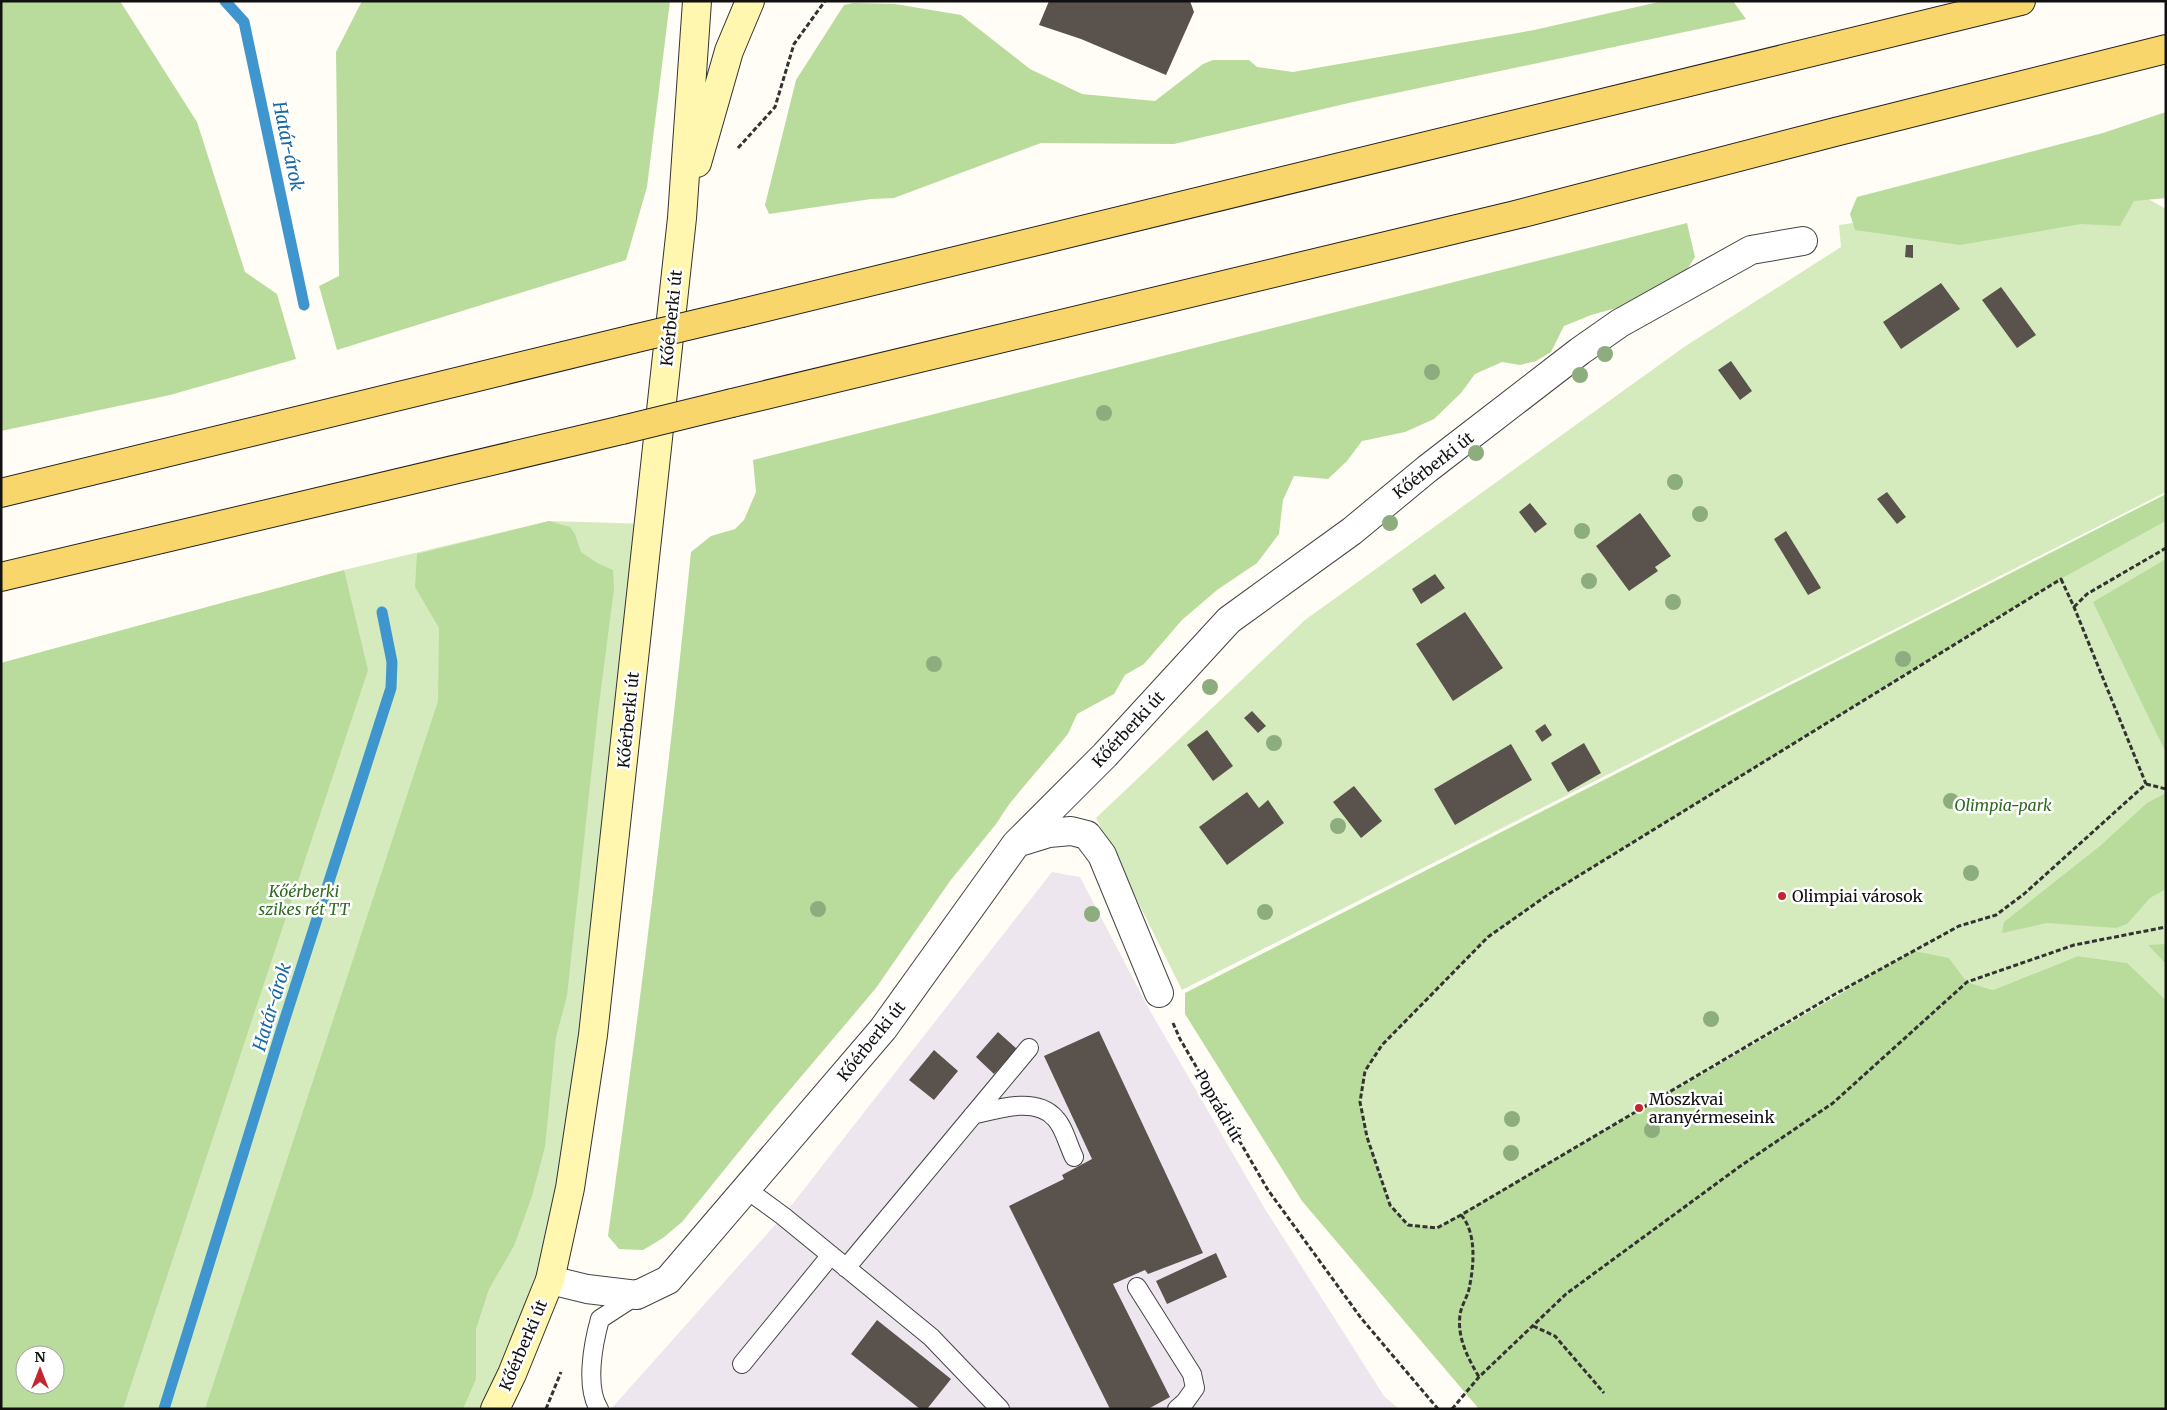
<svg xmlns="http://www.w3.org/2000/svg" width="2167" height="1410" font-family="Merriweather,serif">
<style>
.industrial{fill:#eee6ef}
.green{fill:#d5ebbd;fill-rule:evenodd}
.forest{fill:#b9dc9c;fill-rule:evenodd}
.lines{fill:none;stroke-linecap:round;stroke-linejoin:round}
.stream{stroke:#3f96cf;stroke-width:11}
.building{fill:#5a524d}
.lane-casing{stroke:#444;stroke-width:20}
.street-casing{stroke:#444;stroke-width:30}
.secondary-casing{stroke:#333;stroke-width:30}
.primary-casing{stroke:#222;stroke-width:30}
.path{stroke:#333;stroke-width:3;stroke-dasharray:5 2.5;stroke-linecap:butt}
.lane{stroke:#fff;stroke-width:18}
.street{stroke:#fff;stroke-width:28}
.secondary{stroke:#fff6b0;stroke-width:28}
.primary{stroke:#f9d66b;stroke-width:28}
.primary-bridge-casing{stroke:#222;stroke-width:30;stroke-linecap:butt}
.primary-bridge{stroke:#f9d66b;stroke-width:28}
.tree{fill:#8dad7f}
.poi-dot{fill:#c4262e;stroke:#fff;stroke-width:2}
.labels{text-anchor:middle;stroke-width:5;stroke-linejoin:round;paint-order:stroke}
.street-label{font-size:16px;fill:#111;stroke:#fff}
.park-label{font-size:16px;font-style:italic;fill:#2f6b1f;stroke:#fff}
.poi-label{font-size:16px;fill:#111;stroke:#fff;text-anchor:start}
.water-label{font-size:18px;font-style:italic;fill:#1768a6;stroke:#fff}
</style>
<rect width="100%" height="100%" fill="#fffdf5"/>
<path class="industrial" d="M1052 872 1080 877 1149 1009 1265 1209 1384 1396 1399 1409H611L783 1216Z"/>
<path class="green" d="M2081 161 2166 209V492L1182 990 1096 818 1305 620 1684 347 1841 247 1839 225 1887 218Z
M549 521 650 524 570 1188 495 1409H1V663L344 570ZM25 1355H55V1385H25Z
M2166 521V1000L2126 963 2078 956 1993 990 1967 982 1949 958 1837 993 1548 1164 1547 1186 1472 1233 1408 1225 1390 1205 1367 1137 1360 1102 1365 1071 1382 1045 1488 937 1549 894 2061 579Z"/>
<path class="forest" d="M1 1H120L197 122 245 272 277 294 296 359 170 395 1 431Z
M362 1H670L647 187 626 260 337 350 319 286 339 276 336 52Z
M1663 1H1733L1746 19 1353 102 1174 144 1041 143 894 198 871 199 769 214 765 205 796 80 844 5 853 3 895 4 961 15 1030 69 1082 94 1155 101 1203 64 1213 60H1249L1257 67 1293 72 1534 30Z
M2166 112V198L2134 201 2120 226 2081 224 1960 245 1855 230 1850 214 1857 197 2103 133Z
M1687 223 1695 257 1686 271 1620 307 1591 315 1564 326 1551 352 1536 361 1520 365 1502 362 1475 374 1461 393 1434 419 1405 432 1362 441 1347 461 1328 479 1294 476 1283 500 1279 534 1257 563 1217 590 1182 620 1144 664 1125 675 1114 694 1077 714 1068 734 1010 803 996 824 950 881 876 988 767 1117 682 1222 663 1238 643 1250 619 1249 608 1236C640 1008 668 781 691 552L711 536 735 529 744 520 756 492 753 460Z
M2166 494V521L2061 579 1549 894 1488 937 1382 1045 1365 1071 1360 1102 1367 1137 1390 1205 1408 1225 1437 1228 1914 951 1949 958 1967 982 1993 990 2078 956 2127 963 2166 1000V1409H1479L1302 1201 1185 1014V993Z
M549 521 570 527 575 534 581 552 599 564 613 570 614 589 598 712 567 996 556 1037 545 1147 532 1196 514 1246 489 1289 476 1329V1379L463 1409H205L438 701 439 628 415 587 417 554Z
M2166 559V753L2093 602Z
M344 570 368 670 123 1409H1V663ZM25 1355H55V1385H25Z
M2166 793V889L2150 898 2127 924 2116 928 2047 923 2002 933 2004 922 2100 846 2147 803Z
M2166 944V964L2148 945Z"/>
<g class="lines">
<path class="stream" d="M225 1 244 22 304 305
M164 1409 281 1031 391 688 392 662 382 612"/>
</g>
<path class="building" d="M1049 1H1190L1194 12 1166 75 1081 39 1039 25Z
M1906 245H1913V258L1905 257Z
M1941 283 1960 309 1901 349 1883 322Z
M2001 287 2036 335 2017 348 1982 300Z
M1731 361 1752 391 1740 400 1718 370Z
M1887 492 1906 517 1897 524 1877 499Z
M1530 503 1547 524 1535 533 1519 512Z
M1640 513 1671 556 1655 567 1658 571 1629 591 1596 546Z
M1786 531 1821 588 1808 595 1774 539Z
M1435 574 1445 588 1421 604 1412 589Z
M1465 612 1503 668 1453 701 1416 644Z
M1252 711 1266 726 1258 733 1244 718Z
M1545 724 1552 735 1542 742 1535 731Z
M1207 730 1233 766 1213 781 1187 745Z
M1584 743 1601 773 1568 792 1551 763Z
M1511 744 1532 780 1455 825 1434 789Z
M1354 786 1382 821 1361 838 1333 802Z
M1247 792 1259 808 1268 800 1284 823 1227 865 1199 827Z
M1099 1031 1203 1253 1148 1274 1145 1270 1113 1284 1170 1397 1148 1409H1110L1009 1206 1064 1179 1062 1175 1092 1159 1044 1056Z
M998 1032 1017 1049 994 1074 976 1057Z
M934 1050 958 1071 934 1100 909 1080Z
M1216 1253 1227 1277 1167 1304 1156 1281Z
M877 1320 951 1379 927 1409H920L851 1354Z"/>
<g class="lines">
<defs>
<path id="lane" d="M973 1115C997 1109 1036 1096 1055 1118 1064 1127 1068 1145 1074 1157
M746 1189 783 1216 931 1337 1000 1409
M846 1268 1029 1048
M1137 1287 1192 1374 1195 1388 1185 1402 1177 1409
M742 1364 831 1255
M599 1409C585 1387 593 1344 600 1319L637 1295"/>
<path id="street" d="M1020 842 1049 833 1071 831 1087 835 1102 855 1159 993
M550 1280 587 1289 637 1295 668 1280 883 1029 1016 844 1105 755 1229 620 1352 531 1427 469 1580 351 1620 323 1751 250 1803 241"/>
<path id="secondary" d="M697 163 729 51 750 1
M495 1409 512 1374 550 1280 570 1188 593 1035 682 218 697 1"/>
<path id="primary" d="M742 313 2021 1
M732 403 1515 215 1835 132 2166 49
M1 493 633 339
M1 577 622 430"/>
</defs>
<use href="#lane" class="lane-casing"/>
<use href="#street" class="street-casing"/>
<use href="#secondary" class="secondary-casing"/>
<use href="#primary" class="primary-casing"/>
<path class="path" d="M738 148 775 107 794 44 825 1
M2061 579 2074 607 2146 784 2024 894 1996 915 1959 926 1837 993 1461 1215 1437 1228 1408 1225 1390 1205 1367 1137 1360 1102 1365 1071 1382 1045 1488 937 1549 894Z
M2074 607 2087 594 2166 548
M2146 784 2166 789
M1173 1023 1180 1039 1268 1190 1361 1318 1438 1409
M1461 1215C1477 1233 1474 1266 1469 1289 1467 1298 1461 1306 1460 1315 1457 1338 1468 1358 1479 1377
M1533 1326 1555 1336 1604 1393
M546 1409 561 1372
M1452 1409 1479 1377 1566 1294 1739 1167 1833 1103 1967 982 2074 945 2166 927"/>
<use href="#lane" class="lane"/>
<use href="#street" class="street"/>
<use href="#secondary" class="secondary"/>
<use href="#primary" class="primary"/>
<defs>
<path id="primary-bridge" d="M633 339 742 313
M622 430 732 403"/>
</defs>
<use href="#primary-bridge" class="primary-bridge-casing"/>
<use href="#primary-bridge" class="primary-bridge"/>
</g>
<g class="tree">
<circle cx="1605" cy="354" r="8"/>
<circle cx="1432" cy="372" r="8"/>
<circle cx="1580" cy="375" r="8"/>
<circle cx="1104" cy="413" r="8"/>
<circle cx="1476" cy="453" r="8"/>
<circle cx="1675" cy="482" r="8"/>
<circle cx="1700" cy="514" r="8"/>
<circle cx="1390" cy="523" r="8"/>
<circle cx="1582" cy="531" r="8"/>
<circle cx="1589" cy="581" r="8"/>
<circle cx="1673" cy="602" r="8"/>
<circle cx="1903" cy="659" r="8"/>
<circle cx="934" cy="664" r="8"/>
<circle cx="1210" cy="687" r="8"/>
<circle cx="1274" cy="743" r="8"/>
<circle cx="1951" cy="801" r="8"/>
<circle cx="1338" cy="826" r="8"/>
<circle cx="1971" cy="873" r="8"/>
<circle cx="818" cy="909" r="8"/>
<circle cx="1265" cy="912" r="8"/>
<circle cx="1092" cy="914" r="8"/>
<circle cx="1711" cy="1019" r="8"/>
<circle cx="1512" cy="1119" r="8"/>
<circle cx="1652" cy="1130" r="8"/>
<circle cx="1511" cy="1153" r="8"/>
</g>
<g class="poi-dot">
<circle cx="1782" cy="896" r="5"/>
<circle cx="1639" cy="1108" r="5"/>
</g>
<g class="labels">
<g class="street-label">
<text transform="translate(671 318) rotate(-84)" y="6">Kőérberki út</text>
<text transform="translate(1433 465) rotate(-38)" y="6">Kőérberki út</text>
<text transform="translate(628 720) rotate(-84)" y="6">Kőérberki út</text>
<text transform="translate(1128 729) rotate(-47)" y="6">Kőérberki út</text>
<text transform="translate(871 1041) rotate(-51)" y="6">Kőérberki út</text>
<text transform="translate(1219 1106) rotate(60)" y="6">Poprádi út</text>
<text transform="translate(523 1345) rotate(-67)" y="6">Kőérberki út</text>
</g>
<g class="park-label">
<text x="2003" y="811">Olimpia-park</text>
<text x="304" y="897">Kőérberki<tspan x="304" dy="18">szikes rét TT</tspan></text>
</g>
<g class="poi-label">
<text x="1792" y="902">Olimpiai városok</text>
<text x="1649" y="1105">Moszkvai<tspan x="1649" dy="18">aranyérmeseink</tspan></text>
</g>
<g class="water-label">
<text transform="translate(288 146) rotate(78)" y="6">Határ-árok</text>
<text transform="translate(272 1007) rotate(-73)" y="6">Határ-árok</text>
</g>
</g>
<rect width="2167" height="1410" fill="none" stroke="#111111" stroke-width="5"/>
<g transform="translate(40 1370)"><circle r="24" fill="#ffffff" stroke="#a0a0a0"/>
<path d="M0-4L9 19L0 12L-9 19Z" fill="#c4262e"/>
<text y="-8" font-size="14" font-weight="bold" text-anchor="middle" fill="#111111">N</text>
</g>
</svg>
